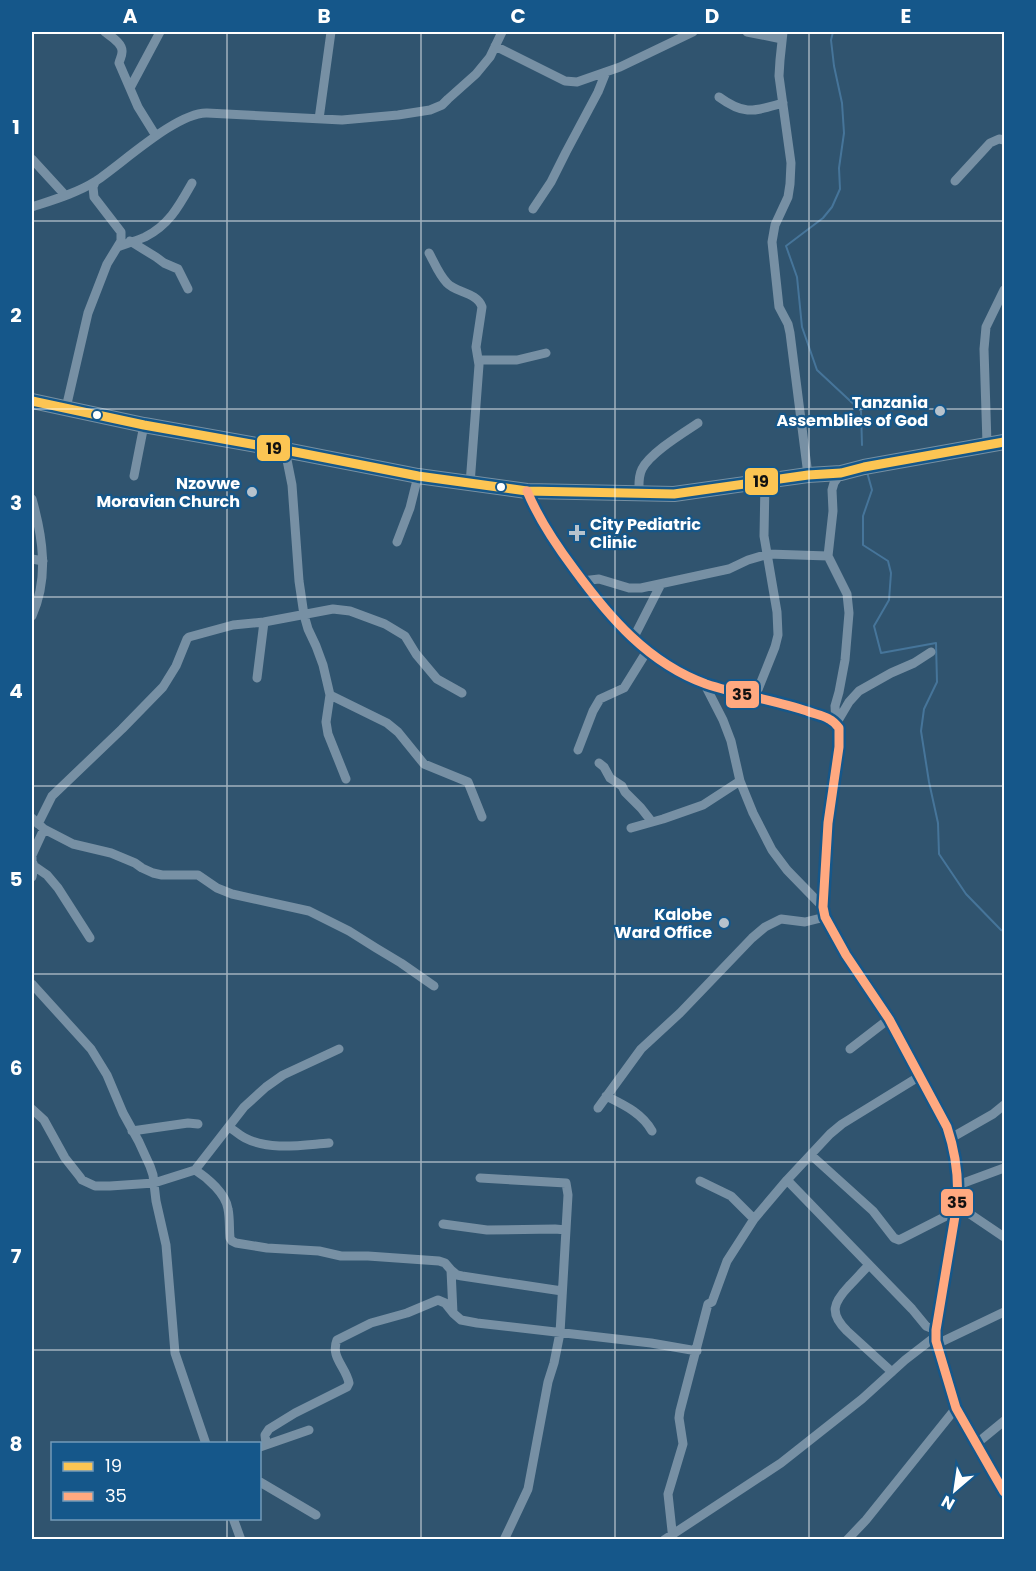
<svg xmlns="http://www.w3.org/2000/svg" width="1036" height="1571" font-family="Poppins,sans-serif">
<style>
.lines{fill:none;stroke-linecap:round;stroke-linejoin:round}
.stream{stroke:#46759a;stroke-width:2}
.minor{stroke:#7790a4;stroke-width:9}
.trunk{stroke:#7790a2;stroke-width:16}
.bus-1-casing{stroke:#15578a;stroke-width:14}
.bus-2-casing{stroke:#15578a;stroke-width:14}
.bus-1{stroke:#fcc553;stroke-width:9}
.bus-2{stroke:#ffa980;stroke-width:9}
.grid{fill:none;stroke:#fff;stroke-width:1.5;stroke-opacity:0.55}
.poi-dot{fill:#b7c3cd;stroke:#15578a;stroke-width:2}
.bus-dot{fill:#fff;stroke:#15578a;stroke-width:2}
.labels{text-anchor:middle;stroke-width:4.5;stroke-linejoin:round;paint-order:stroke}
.poi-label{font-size:16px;font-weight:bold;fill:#fff;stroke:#15578a;text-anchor:end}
.line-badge{stroke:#15578a;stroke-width:2}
.pale-badge-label{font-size:16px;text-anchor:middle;font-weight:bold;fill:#111}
.neatline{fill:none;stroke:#fff;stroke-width:2}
.grid-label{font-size:20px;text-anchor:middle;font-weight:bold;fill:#fff}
</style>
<rect width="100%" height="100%" fill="#30546f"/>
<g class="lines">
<path class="stream" d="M833 32 831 40 834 66 842 103 844 133 839 168 840 189 832 207 823 218 786 246 797 277 802 327 817 370 861 411 862 445
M867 472 872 490 863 516V545L888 561 891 573 889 600 874 626 881 653 936 643 937 682 924 709 921 731 929 782 938 823 939 854 966 894 1001 930 1004 931"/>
<path class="minor" d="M105 32C110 36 123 43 122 52 122 56 120 59 119 63L138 107 156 136
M747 32 782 39
M783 32 780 60 779 76 791 163 790 184 788 197 775 225 772 242 779 307 788 324 790 333 808 475
M495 46 565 81 577 82 620 67 693 32
M130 88 160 32
M719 97C745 116 754 111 783 103
M319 119 331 32
M32 159 65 195
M955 181 990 143 999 139 1004 140
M32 207C53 200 77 193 96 181 123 163 177 112 207 113L342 120 398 115 430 110 442 105 448 99 476 74 490 57 502 32
M533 209 551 182 566 152 598 92 606 72
M130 241 156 257 164 263 178 269 188 289
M118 247C127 243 136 241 145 237 169 225 179 206 192 183
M429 253C434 262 439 275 447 283 456 293 477 292 482 307L476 347 479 365 470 484
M479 360H517L546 353
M66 408 88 313 107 264 121 241V232L94 197 93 187 95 182
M987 444 984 349 986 327 1004 290
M285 450 292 485 299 581 304 615 308 629 316 646 323 665 330 695 326 722 328 734 346 779
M134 476 144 425
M527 491C539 520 556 545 574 569 609 617 648 663 706 684 739 695 774 700 807 711 814 714 822 715 829 719 833 721 836 724 839 728V747L828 823 825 873 823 907 825 917 846 955 889 1019 947 1127C955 1151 959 1179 957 1204L936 1330V1341L956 1408 993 1473 1004 1492
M639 493C639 485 638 477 642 469 650 453 683 433 698 423
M32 499C43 538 49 578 32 616
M397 542 410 508 418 476
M32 559 43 561
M582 581 599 579 629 588H641L729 569 748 560 768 554 828 556
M633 639 661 584
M257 678 264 622
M704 683 723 720 731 741 740 781 753 813 772 850 787 870 823 907
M330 695 387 723 398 732 424 764 468 782 482 817
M755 697 775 647 778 635 777 612 764 536 765 482
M836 724 835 706 839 692 845 660 849 613 847 594 828 556 833 511 832 490 834 483 841 473
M836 724 849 702 859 691 891 673 914 663 931 652
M578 750 593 711 600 699 624 688 647 651
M599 763 604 767 610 778 622 786 625 792 641 808 652 822
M32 818 44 829 73 844 111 853 135 863 142 868 153 873 162 875H198L217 888 232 894 309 911 349 931 376 948 401 963 434 986
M38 824 52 796 122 729 163 687 176 666 187 639 189 637 233 625 264 622 333 609 350 611 385 624 405 636 416 654 437 679 462 693
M631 828 663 819 703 805 740 781
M34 866 47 875 58 888 90 938
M32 877 34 866 32 861V855L44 829
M32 984 91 1049 107 1075 123 1113 139 1142 150 1166 153 1175 156 1201 166 1245 175 1353 206 1444
M850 1049 889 1019
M606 1096C624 1105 642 1113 652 1131
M598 1108 641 1049 680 1013 752 938 765 927 781 919 805 922 825 917
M32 1109 44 1120 65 1158 80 1177 82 1180 95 1186H110L154 1183 195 1170C208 1178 226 1194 228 1209 230 1219 229 1228 230 1238L232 1241 236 1243 267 1248 319 1251 341 1256H368L439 1261 445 1263 451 1270 453 1313 461 1320 477 1323 651 1343 697 1351
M229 1127C234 1130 239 1135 245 1138 270 1151 302 1145 329 1143
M132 1131 188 1123 198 1124
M951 1138 993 1114 1004 1105
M811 1155 873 1211 894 1238 899 1240 905 1237 956 1211
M195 1170 244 1107 266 1087 283 1075 339 1049
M480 1178 566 1183 568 1195 560 1333 554 1363 548 1382 528 1489 504 1540
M787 1180 912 1309 926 1326 936 1330
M700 1181 731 1196 754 1219
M958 1185 1004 1168
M957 1204 967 1212 1004 1237
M443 1224 487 1230 555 1229 566 1230
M869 1265C862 1272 856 1279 849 1286 833 1303 829 1313 847 1331L892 1372
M451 1270 457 1275 462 1276 562 1291
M937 1344 1004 1312
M266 1444 265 1435 269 1429 295 1413 347 1387 349 1383C346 1367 330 1357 337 1340L371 1323 407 1313 438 1300 445 1303 453 1313
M976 1444 1004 1421
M260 1447 309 1430
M260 1482 316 1515
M233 1518 241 1540
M664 1540 781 1463 862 1399 905 1360 936 1336
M673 1540 668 1494 683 1444 679 1418 680 1411 708 1304 712 1302 727 1261 754 1219 787 1180 830 1134 842 1124 920 1076
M847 1540 866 1520 956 1408"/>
<path class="trunk" d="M32 401 144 425 285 450 418 476 527 491 674 494 808 475 841 473 864 467 1004 442"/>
<defs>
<path id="bus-1" d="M32 401 144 425 285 450 418 476 527 491 674 494 808 475 841 473 864 467 1004 442"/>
<path id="bus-2" d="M527 491C539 520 556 545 574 569 609 617 648 663 706 684 739 695 774 700 807 711 814 714 822 715 829 719 833 721 836 724 839 728V747L828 823 825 873 823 907 825 917 846 955 889 1019 947 1127C955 1151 959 1179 957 1204L936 1330V1341L956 1408 993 1473 1004 1492"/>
</defs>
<use href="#bus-1" class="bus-1-casing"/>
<use href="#bus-2" class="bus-2-casing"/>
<use href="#bus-1" class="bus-1"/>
<use href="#bus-2" class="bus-2"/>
</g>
<path class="grid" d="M227 32V1444M421 32V1540M615 32V1540M809 32V1540M32 221H1004M32 409H1004M32 597H1004M32 786H1004M32 974H1004M32 1162H1004M32 1350H1004M227 1518V1540"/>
<g class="poi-dot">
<circle cx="940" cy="411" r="6"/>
<circle cx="252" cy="492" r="6"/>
<path d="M574 524h6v6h6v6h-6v6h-6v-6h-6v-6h6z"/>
<circle cx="724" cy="923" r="6"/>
</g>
<g class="bus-dot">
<circle cx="97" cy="415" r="5"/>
<circle cx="501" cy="487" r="5"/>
</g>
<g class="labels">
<g class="poi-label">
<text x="928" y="408">Tanzania<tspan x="928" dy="18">Assemblies of God</tspan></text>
<text x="240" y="489">Nzovwe<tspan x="240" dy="18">Moravian Church</tspan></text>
<text x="590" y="530" text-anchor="start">City Pediatric<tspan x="590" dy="18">Clinic</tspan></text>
<text x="712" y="920">Kalobe<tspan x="712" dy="18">Ward Office</tspan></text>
</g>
</g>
<g class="line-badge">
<rect x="256" y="434" width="35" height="28" rx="6" fill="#fcc553"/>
<rect x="744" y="467" width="35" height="29" rx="6" fill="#fcc553"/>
<rect x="725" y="680" width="35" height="29" rx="6" fill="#ffa980"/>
<rect x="940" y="1188" width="34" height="29" rx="6" fill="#ffa980"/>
</g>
<g class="pale-badge-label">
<text x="274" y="454">19</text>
<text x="761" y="487">19</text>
<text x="742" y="700">35</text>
<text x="957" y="1208">35</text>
</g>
<rect width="1036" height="1571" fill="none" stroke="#15578a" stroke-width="66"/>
<rect x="51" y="1442" width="210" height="78" fill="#15578a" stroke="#739ab9" stroke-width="1.5"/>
<rect x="63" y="1462" width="30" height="9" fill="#fcc553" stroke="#739ab9" stroke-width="1.5"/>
<text x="105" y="1472" font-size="18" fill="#ffffff">19</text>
<rect x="63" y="1492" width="30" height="9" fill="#ffa980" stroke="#739ab9" stroke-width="1.5"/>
<text x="105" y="1502" font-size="18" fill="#ffffff">35</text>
<g transform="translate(955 1490) rotate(209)" stroke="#15578a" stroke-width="4.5" paint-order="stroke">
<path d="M0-4.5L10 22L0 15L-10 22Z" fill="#ffffff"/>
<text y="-9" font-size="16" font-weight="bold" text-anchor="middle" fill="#ffffff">N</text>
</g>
<rect x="33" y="33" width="970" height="1505" class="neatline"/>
<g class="grid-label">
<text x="130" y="23">A</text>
<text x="324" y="23">B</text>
<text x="518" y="23">C</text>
<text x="712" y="23">D</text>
<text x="906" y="23">E</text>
<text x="16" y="134">1</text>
<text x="16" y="322">2</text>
<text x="16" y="510">3</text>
<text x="16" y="698">4</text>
<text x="16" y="886">5</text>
<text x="16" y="1075">6</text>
<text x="16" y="1263">7</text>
<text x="16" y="1451">8</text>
</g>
</svg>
